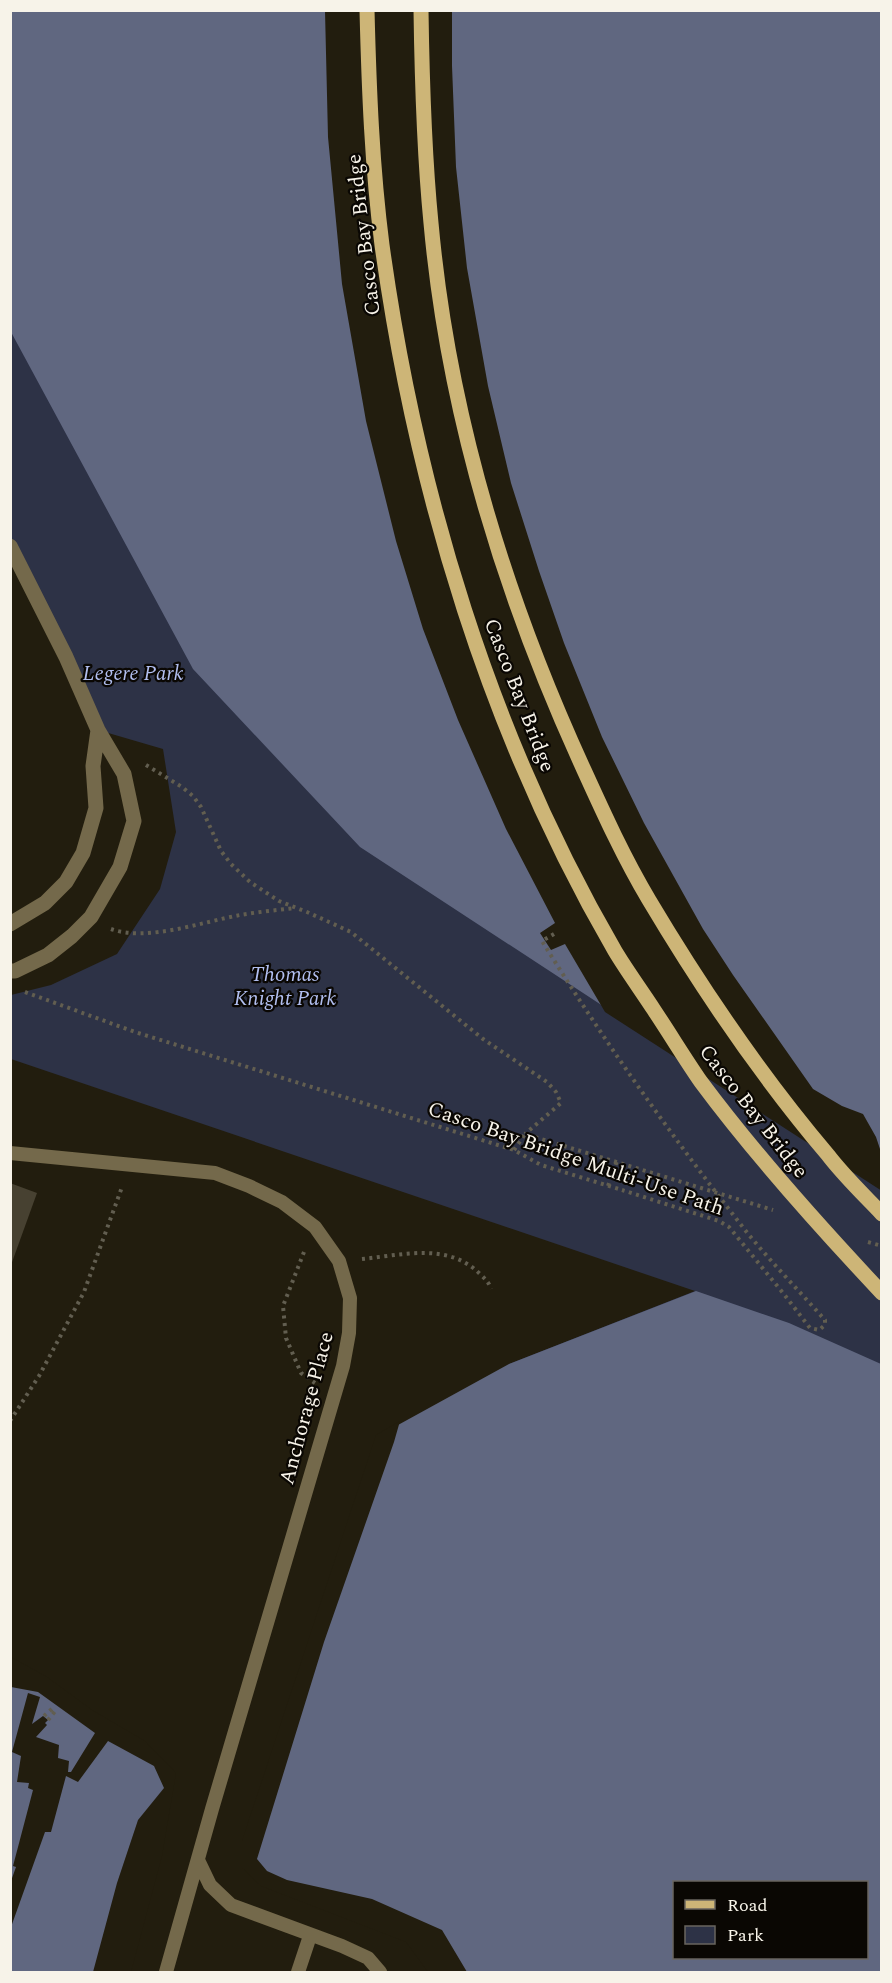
<svg xmlns="http://www.w3.org/2000/svg" width="892" height="1983" font-family="Spectral,serif">
<style>
.green{fill:#2d3246;fill-rule:evenodd}
.water{fill:#606780;fill-rule:evenodd}
.pier{fill:#221d0e}
.building{fill:#474131}
.lines{fill:none;stroke-linecap:round;stroke-linejoin:round}
.path{stroke:#625e50;stroke-width:4;stroke-dasharray:3 4.5;stroke-linecap:butt}
.service{stroke:#74694b;stroke-width:14}
.minor{stroke:#74694b;stroke-width:15}
.primary{stroke:#cdb577;stroke-width:15}
.path-bridge{stroke:#625e50;stroke-width:4;stroke-dasharray:3 4.5;stroke-linecap:butt}
.primary-bridge{stroke:#cdb577;stroke-width:15}
.labels{text-anchor:middle;stroke-width:4.5;stroke-linejoin:round;paint-order:stroke}
.street-label{font-size:21px;fill:#f7f3e9;stroke:#0a0703}
.park-label{font-size:21px;font-style:italic;fill:#b1beef;stroke:#0a0703}
</style>
<rect width="100%" height="100%" fill="#221d0e"/>
<path class="green" d="M11 11H881V1972H432L509 1364 695 1291 11 1059V995L51 985 117 954 160 889 176 832 163 749 98 730 11 546ZM674 1882H866V1958H674Z"/>
<path class="water" d="M10 11H881V1188L360 847 193 669 11 332Z
M696 1291 789 1323 881 1364V1972H432L408 1939 245 1868 378 1436 509 1364ZM674 1882H866V1958H674Z
M10 1660 173 1774 128 1972H11Z"/>
<path class="pier" d="M325 11H452V66L456 167 467 268 488 386 511 483 539 571 564 643 602 737 644 823 703 929 733 975 813 1089 842 1106 863 1114 876 1137 881 1152 882 1191 605 1012 565 944 551 950 540 933 555 923 506 829 458 720 423 629 396 541 366 421 342 284 328 137Z
M400 1421 394 1442 324 1642 257 1859 267 1871 287 1880 372 1899 442 1930 467 1972H428L406 1942 261 1886 242 1868V1841L376 1435Z
M11 1657 47 1677 92 1710 145 1741 176 1773 162 1856 131 1972H93L117 1883 138 1820 164 1788 154 1766 108 1741 78 1782 66 1776 51 1832H45L11 1927V1881L16 1867 13 1866 33 1790 28 1788 29 1783 17 1782 21 1756 12 1752 28 1693 40 1697 32 1724 43 1716 48 1720 45 1723 47 1725 36 1737 59 1745 58 1758 69 1761 68 1772H71L95 1733 38 1692 11 1687Z"/>
<path class="building" d="M10 1183 37 1193 11 1265H10Z"/>
<g class="lines">
<path class="path" d="M146 765 182 787 193 796 201 807 221 851 231 864 250 882 279 901 307 912 351 932 483 1039 547 1082 556 1092 561 1103 525 1134
M111 929C147 942 202 922 240 915 258 912 277 910 295 908
M25 992 135 1032 514 1150 541 1165 622 1190
M514 1150 525 1134 773 1210
M608 1186 617 1161
M868 1242 882 1246
M304 1252 283 1306 286 1338 301 1373 315 1383
M362 1259C403 1255 448 1242 480 1274 485 1279 489 1282 491 1289
M10 1421 39 1376 84 1292 122 1187
M44 1716 54 1707
M48 1720 56 1710"/>
<path class="service" d="M10 1153 215 1173 249 1186 282 1202 315 1227 339 1261 350 1298 349 1333 343 1366 212 1809 166 1972
M198 1860 210 1885 231 1905 342 1946 368 1958 380 1972
M298 1972 310 1936"/>
<path class="minor" d="M10 546 66 657 98 730 124 774 134 821 120 867 91 917 72 936 48 955 15 971H10
M10 924 45 903 66 882 83 853 96 808 93 766 98 730"/>
<path class="primary" d="M421 10C422 81 424 152 431 223 448 411 505 598 584 770 604 814 624 858 649 900 702 989 761 1076 828 1155 844 1176 864 1195 882 1214"/>
<path class="path-bridge" d="M554 934 542 941C605 1043 675 1141 749 1235 773 1264 800 1292 825 1320V1325L819 1330 810 1328 783 1293 729 1227 719 1221 622 1190"/>
<path class="primary-bridge" d="M367 10C369 89 372 167 382 245 416 491 490 736 615 951 627 971 641 990 654 1010 670 1034 685 1059 701 1082 756 1156 818 1225 882 1293"/>
</g>
<g class="labels">
<g class="street-label">
<text transform="translate(363 235) rotate(-97)" y="7">Casco Bay Bridge</text>
<text transform="translate(520 695) rotate(69)" y="7">Casco Bay Bridge</text>
<text transform="translate(754 1111) rotate(52)" y="7">Casco Bay Bridge</text>
<text transform="translate(576 1158) rotate(19)" y="7">Casco Bay Bridge Multi-Use Path</text>
<text transform="translate(306 1408) rotate(-75)" y="7">Anchorage Place</text>
</g>
<g class="park-label">
<text x="133" y="680">Legere Park</text>
<text x="285" y="981">Thomas<tspan x="285" dy="24">Knight Park</tspan></text>
</g>
</g>
<rect width="892" height="1983" fill="none" stroke="#f7f3e9" stroke-width="24"/>
<rect x="673" y="1881" width="195" height="78" fill="#0a0703" stroke="#69655f" stroke-width="1.5"/>
<rect x="685" y="1900" width="30" height="9" fill="#cdb577" stroke="#69655f" stroke-width="1.5"/>
<text x="727" y="1911" font-size="18" fill="#f7f3e9">Road</text>
<rect x="685" y="1926" width="30" height="18" fill="#2d3246" stroke="#69655f" stroke-width="1.5"/>
<text x="727" y="1941" font-size="18" fill="#f7f3e9">Park</text>
</svg>
